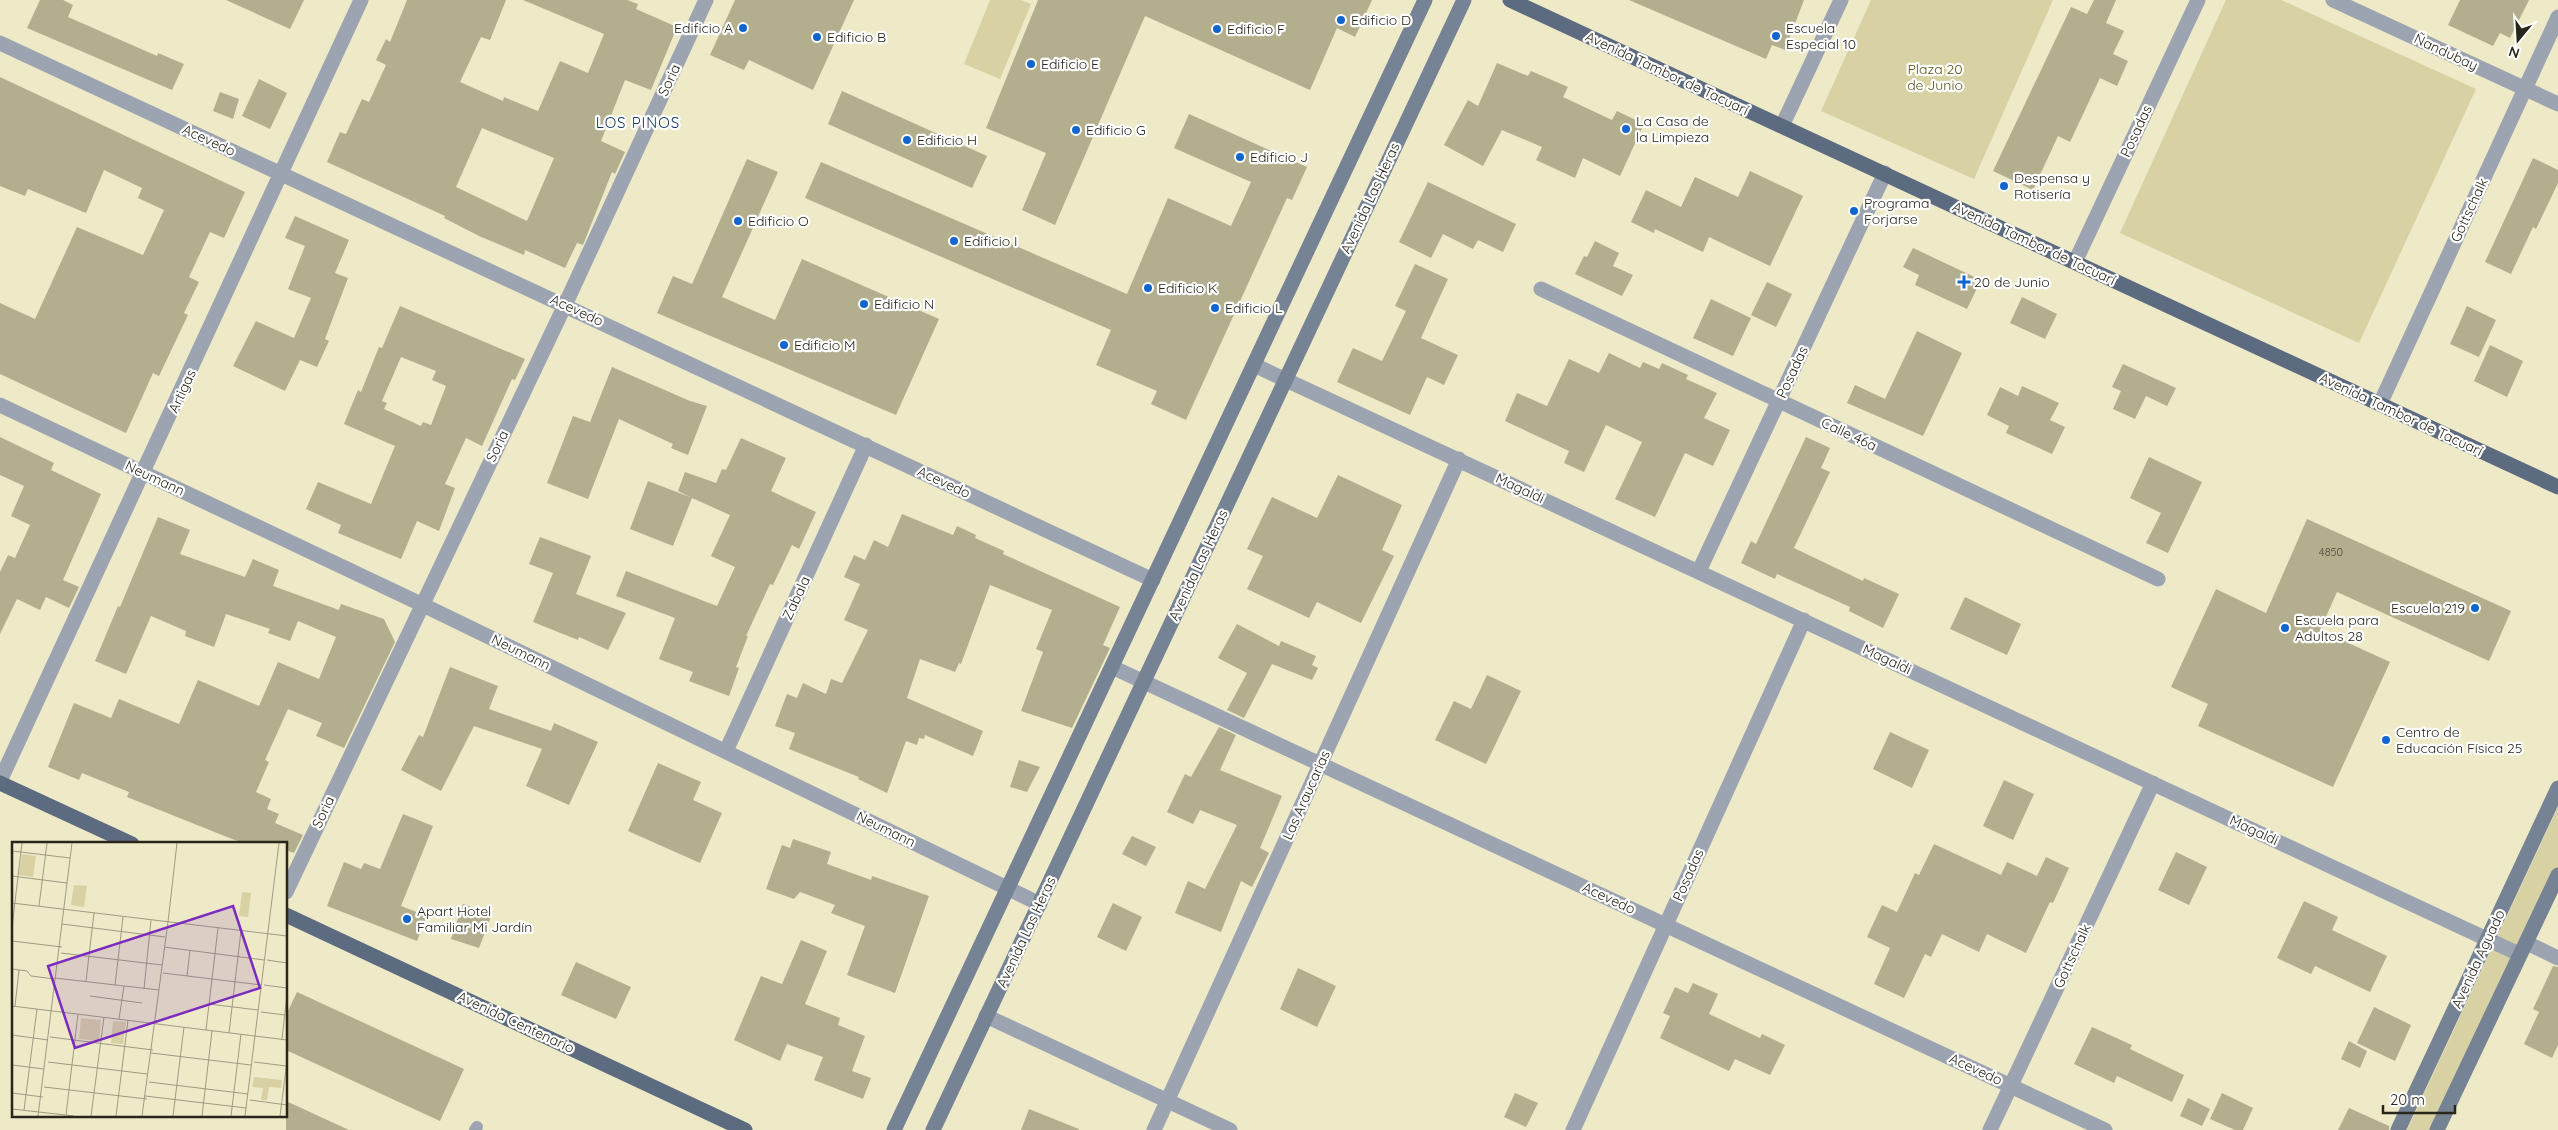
<svg xmlns="http://www.w3.org/2000/svg" width="2558" height="1130" font-family="Quicksand,sans-serif">
<style>
.green{fill:#d8d1a4}
.building{fill:#b3af8e;fill-rule:evenodd}
.lines{fill:none;stroke-linecap:round;stroke-linejoin:round}
.lane{stroke:#9ba4b0;stroke-width:12}
.street{stroke:#9ba4b0;stroke-width:15}
.secondary{stroke:#768394;stroke-width:15}
.primary{stroke:#5c6b80;stroke-width:15}
.poi-dot{fill:#1065cf;stroke:#fff;stroke-width:2}
.labels{text-anchor:middle;stroke-width:4.5;stroke-linejoin:round;paint-order:stroke}
.number-label{font-size:11px;fill:#4b4837}
.poi-label{font-size:14px;fill:#28261a;stroke:#fff;text-anchor:start}
.street-label{font-size:14px;fill:#28261a;stroke:#fff}
.park-label{font-size:14px;fill:#5e551d;stroke:#fff}
.neighbourhood-label{font-size:15px;letter-spacing:1px;fill:#11376b;stroke:#fff}
.inset-road{fill:none;stroke:#9f9b82;stroke-width:1}
.view{fill:#7b2cbf;fill-opacity:0.15;stroke:#7b2cbf;stroke-width:2.5}
.inset-edge{fill:none;stroke:#28261a;stroke-width:2.5}
</style>
<rect width="100%" height="100%" fill="#eee9c7"/>
<path class="green" d="M990 0H1021L1031 4 1000 79 964 64Z
M1871 0H2053L1974 179 1821 111Z
M2226 0H2281L2476 89 2359 343 2120 233Z
M2558 807V875L2436 1130H2407Z"/>
<path class="building" d="M40 0H63L73 5 68 17 157 56 158 53 184 64 172 90 27 28Z
M226 0H304L290 29Z
M407 0H506L490 40 481 37 460 82 503 101 504 97 538 111 560 61 588 73 604 34 523 0H627L638 4 636 9 677 27 651 90 625 80 601 141 625 152 615 174 612 172 583 245 577 243 565 268 525 250 524 255 479 236 444 218 445 216 327 162 340 132 346 134 362 99 369 102 386 65 376 60 386 39 390 42ZM482 128 554 158 527 221 456 187Z
M735 0H854L813 90 749 60 744 70 710 55Z
M1038 0H1372L1355 37 1337 28 1310 90 1145 16 1055 225 1022 210 1046 153 986 128Z
M1629 0H1804L1785 50 1772 45 1766 59Z
M2094 0H2116L2106 23 2124 31 2113 54 2128 61 2117 86 2100 78 2070 142 2058 136 2033 190 1993 171 2071 7 2087 14Z
M2460 0H2529L2510 38 2500 33 2493 46 2448 25Z
M1497 63 1528 76 1531 71 1568 87 1563 97 1612 120 1617 111 1644 124 1620 176 1583 158 1575 178 1536 160 1542 147 1502 130 1483 166 1444 145 1468 100 1478 106Z
M0 77 245 192 224 238 210 232 189 277 199 282 184 313 188 315 159 376 153 373 126 433 0 374V303L35 319 77 227 143 255 164 210 138 198 142 188 104 170 86 213 28 189 25 196 0 186Z
M259 79 287 93 270 129 242 116Z
M842 91 987 156 972 188 828 124Z
M220 92 239 99 233 119 213 111Z
M1189 114 1307 167 1292 200 1287 198 1186 420 1151 404 1157 391 1096 365 1111 330 805 198 821 162 1127 294 1168 198 1231 226 1251 182 1174 148Z
M2533 158 2558 170V183L2536 229 2533 227 2511 274 2485 262Z
M747 159 778 172 722 297 775 320 802 259 939 319 896 415 657 313 673 276 692 284Z
M1750 171 1803 196 1770 266 1709 237 1703 252 1655 229 1654 233 1631 222 1646 190 1681 207 1695 177 1738 197Z
M1428 182 1516 224 1503 252 1478 240 1473 249 1443 234 1431 258 1399 242Z
M295 216 349 240 335 273 348 278 325 339 329 341 317 367 300 360 285 391 233 366 256 321 294 338 311 298 288 289 305 246 285 238Z
M1595 241 1619 253 1613 266 1633 275 1622 296 1575 274 1584 256 1587 257Z
M1913 248 1981 280 1967 309 1915 285 1919 275 1903 267Z
M1415 264 1448 279 1421 338 1458 355 1444 385 1427 377 1410 415 1337 382 1353 348 1382 361 1406 311 1395 306Z
M1767 282 1792 294 1776 327 1751 315Z
M2022 297 2057 314 2045 339 2010 323Z
M1711 299 1751 318 1733 356 1693 338Z
M400 306 525 359 515 380 512 379 482 446 466 438 445 484 455 488 439 531 417 521 401 559 338 533 341 525 306 509 318 482 371 504 395 446 344 424 358 390 361 392 379 347 382 348ZM401 357 436 371 432 380 446 386 431 425 423 422 421 426 384 409 387 403 382 401Z
M2467 306 2496 320 2479 357 2450 344Z
M1917 331 1962 353 1923 436 1847 403 1855 385 1885 399Z
M2490 345 2523 361 2507 397 2474 381Z
M1609 353 1640 368 1643 362 1659 369 1662 363 1688 375 1686 379 1717 393 1704 418 1730 430 1713 466 1685 453 1655 517 1615 499 1642 442 1606 425 1584 472 1564 463 1569 451 1505 421 1517 393 1547 406 1569 359 1599 373Z
M2123 364 2176 388 2167 406 2146 396 2135 419 2113 409 2121 391 2112 387Z
M612 367 690 401 707 406 688 455 671 448 673 444 619 419 588 499 547 483 573 416 590 422Z
M2022 386 2059 403 2050 420 2065 427 2052 454 2006 433 2009 426 1987 415 2000 387 2018 396Z
M0 437 54 463 51 470 101 494 63 580 79 587 69 608 46 597 40 610 17 599 0 634V572L8 555 15 558 30 525 11 516 24 486 0 475Z
M1806 437 1830 448 1821 468 1830 472 1794 548 1863 581 1864 578 1899 594 1883 628 1849 611 1850 607 1777 574 1775 579 1741 563 1751 541 1756 544Z
M741 438 786 458 771 491 816 512 799 549 792 545 773 585 770 584 746 636H748L736 667 739 668 729 696 689 681 693 672 659 659 675 618 616 596 626 571 717 606 735 567 711 556 730 515 692 498 673 546 630 529 648 481 690 497 678 491 685 472 716 483 722 469 726 470Z
M2149 457 2202 482 2168 553 2146 543 2161 513 2130 498Z
M1338 475 1402 505 1382 550 1394 556 1361 623 1317 602 1309 618 1247 589 1263 556 1247 549 1272 497 1317 518Z
M902 514 953 535 957 526 976 535 975 538 1004 551 1003 554 1120 607 1103 645 1110 648 1072 728 1021 711 1043 652 1036 649 1052 610 990 585 961 664 959 663 955 672 920 659 907 698 983 731 973 756 925 735 924 739 919 738 917 745 906 741 887 793 858 779 859 777 789 749 795 733 775 726 787 694 797 698 803 683 826 694 831 679 842 683 868 630 844 620 860 584 844 577 854 555 865 560 874 540 888 547Z
M158 517 190 530 180 554 245 577 253 559 279 570 273 586 339 610 341 604 384 619 395 642 344 748 316 736 322 723 288 709 265 760 269 762 256 792 271 799 267 809 279 814 275 823 303 835 294 853 286 850V844H247L232 839 127 797 129 792 82 773 79 780 48 767 74 703 111 718 119 699 179 724 198 680 259 706 278 662 319 679 336 637 298 621 290 641 268 633 270 629 226 614 214 647 185 636 186 631 151 616 126 674 95 661 118 606 120 607Z
M2307 519 2511 611 2489 661 2337 592 2320 630 2390 662 2333 787 2198 726 2208 704 2171 687 2216 589 2266 613Z
M540 537 591 556 576 594 626 613 608 650 579 637 578 640 533 622 553 573 529 564Z
M1965 597 2021 624 2007 655 1950 629Z
M1237 624 1279 646 1281 641 1316 656 1312 665 1318 668 1312 680 1272 664 1244 718 1227 710 1247 673 1218 658Z
M450 667 498 686 489 709 551 731 554 723 598 742 569 805 526 786 542 749 474 726 441 791 401 770 419 735 423 737Z
M1487 675 1521 691 1486 764 1435 740 1454 701 1471 709Z
M1219 727 1236 735 1220 770 1282 796 1260 848 1269 853 1252 887 1241 881 1221 932 1175 913 1188 881 1205 889 1237 825 1200 810 1193 824 1167 812 1185 774 1191 777Z
M1890 732 1929 750 1912 788 1873 769Z
M1019 760 1040 767 1027 792 1010 787Z
M658 763 701 782 693 800 722 813 700 863 628 831Z
M2004 780 2034 794 2013 840 1983 826Z
M403 814 433 826 401 906 427 916 417 941 327 906 344 862 361 869 364 863 380 869Z
M1132 836 1156 847 1146 866 1122 854Z
M793 839 831 852 827 864 871 880 872 876 929 896 895 993 847 975 865 926 831 913 835 905 800 892 794 899 766 889 782 845 790 848Z
M1934 844 2001 875 2007 862 2037 876 2046 857 2069 868 2053 903 2050 902 2026 953 1987 934 1979 952 1942 934 1931 957 1925 954 1904 998 1874 984 1890 948 1867 937 1882 905 1897 912 1915 873 1919 875Z
M2176 852 2207 867 2189 905 2158 890Z
M2304 901 2338 917 2332 930 2387 956 2370 992 2315 966 2311 974 2277 958Z
M1113 903 1142 917 1126 951 1097 937Z
M463 904 492 914 479 948 451 939Z
M801 940 827 951 805 1004 840 1018 838 1025 865 1036 852 1071 871 1078 863 1099 814 1080 823 1057 787 1044 780 1061 734 1040 761 976 782 984Z
M576 962 631 987 616 1019 561 995Z
M2553 966 2558 967V1045L2552 1058 2524 1044 2539 1012 2533 1009Z
M1298 968 1336 986 1317 1027 1280 1009Z
M1693 983 1718 994 1709 1014 1760 1038 1762 1034 1785 1045 1770 1075 1735 1059 1729 1071 1660 1038 1670 1016 1663 1013 1675 987 1688 993Z
M297 992 464 1069 440 1121 286 1050V1015Z
M2374 1007 2411 1025 2395 1061 2357 1043Z
M2092 1027 2132 1045 2130 1049 2184 1075 2172 1102 2117 1076 2114 1083 2074 1064Z
M2349 1041 2367 1051 2360 1068 2341 1059Z
M1515 1093 1538 1103 1526 1127 1504 1117Z
M2222 1093 2253 1108 2243 1130H2235L2210 1119Z
M2188 1098 2210 1109 2202 1126 2180 1116Z
M286 1101 349 1130H286Z
M2349 1108 2389 1126V1130H2338Z
M1029 1109 1079 1129V1130H1021Z"/>
<g class="lines">
<path class="lane" d="M475 1130 477 1127"/>
<path class="street" d="M2333 0 2558 104
M0 43 1153 580
M1782 126 1841 0
M2075 262 2198 0
M1541 289 2158 579
M1254 365 2519 954
M2380 404 2558 17
M0 405 421 604 1040 904
M1699 571 1885 173
M1112 667 2105 1130
M726 751 866 445
M0 781 361 0
M286 892 565 305 706 0
M2527 943 2558 958
M986 1016 1230 1130
M1154 1130 1459 459
M1573 1130 1804 620
M1990 1130 2153 783"/>
<path class="secondary" d="M894 1130 1425 0
M933 1130 1464 0
M2398 1130 2558 788
M2437 1130 2558 875"/>
<path class="primary" d="M1510 0 2558 487
M0 783 132 844
M286 915 745 1130"/>
</g>
<g class="poi-dot">
<circle cx="1341" cy="20" r="5"/>
<circle cx="743" cy="28" r="5"/>
<circle cx="1217" cy="29" r="5"/>
<circle cx="1776" cy="36" r="5"/>
<circle cx="817" cy="37" r="5"/>
<circle cx="1031" cy="64" r="5"/>
<circle cx="1626" cy="129" r="5"/>
<circle cx="1076" cy="130" r="5"/>
<circle cx="907" cy="140" r="5"/>
<circle cx="1240" cy="157" r="5"/>
<circle cx="2004" cy="186" r="5"/>
<circle cx="1854" cy="211" r="5"/>
<circle cx="738" cy="221" r="5"/>
<circle cx="954" cy="241" r="5"/>
<path d="M1961.5 274.5h5v5h5v5h-5v5h-5v-5h-5v-5h5z"/>
<circle cx="1148" cy="288" r="5"/>
<circle cx="864" cy="304" r="5"/>
<circle cx="1215" cy="308" r="5"/>
<circle cx="784" cy="345" r="5"/>
<circle cx="2475" cy="608" r="5"/>
<circle cx="2285" cy="628" r="5"/>
<circle cx="2386" cy="740" r="5"/>
<circle cx="407" cy="919" r="5"/>
</g>
<g class="labels">
<g class="number-label">
<text x="2331" y="556">4850</text>
</g>
<g class="poi-label">
<text x="1351" y="25">Edificio D</text>
<text x="733" y="33" text-anchor="end">Edificio A</text>
<text x="1786" y="33">Escuela<tspan x="1786" dy="16">Especial 10</tspan></text>
<text x="1227" y="34">Edificio F</text>
<text x="827" y="42">Edificio B</text>
<text x="1041" y="69">Edificio E</text>
<text x="1636" y="126">La Casa de<tspan x="1636" dy="16">la Limpieza</tspan></text>
<text x="1086" y="135">Edificio G</text>
<text x="917" y="145">Edificio H</text>
<text x="1250" y="162">Edificio J</text>
<text x="2014" y="183">Despensa y<tspan x="2014" dy="16">Rotisería</tspan></text>
<text x="1864" y="208">Programa<tspan x="1864" dy="16">Forjarse</tspan></text>
<text x="748" y="226">Edificio O</text>
<text x="964" y="246">Edificio I</text>
<text x="1974" y="287">20 de Junio</text>
<text x="1158" y="293">Edificio K</text>
<text x="874" y="309">Edificio N</text>
<text x="1225" y="313">Edificio L</text>
<text x="794" y="350">Edificio M</text>
<text x="2465" y="613" text-anchor="end">Escuela 219</text>
<text x="2295" y="625">Escuela para<tspan x="2295" dy="16">Adultos 28</tspan></text>
<text x="2396" y="737">Centro de<tspan x="2396" dy="16">Educación Física 25</tspan></text>
<text x="417" y="916">Apart Hotel<tspan x="417" dy="16">Familiar Mi Jardín</tspan></text>
</g>
<g class="street-label">
<text transform="translate(2446 52) rotate(25)" y="5">Ñandubay</text>
<text transform="translate(1667 73) rotate(25)" y="5">Avenida Tambor de Tacuarí</text>
<text transform="translate(669 80) rotate(-65)" y="5">Soria</text>
<text transform="translate(2136 131) rotate(-65)" y="5">Posadas</text>
<text transform="translate(209 140) rotate(25)" y="5">Acevedo</text>
<text transform="translate(1370 198) rotate(-65)" y="5">Avenida Las Heras</text>
<text transform="translate(2469 210) rotate(-65)" y="5">Gottschalk</text>
<text transform="translate(2034 243) rotate(25)" y="5">Avenida Tambor de Tacuarí</text>
<text transform="translate(577 310) rotate(25)" y="5">Acevedo</text>
<text transform="translate(1792 372) rotate(-65)" y="5">Posadas</text>
<text transform="translate(182 391) rotate(-65)" y="5">Artigas</text>
<text transform="translate(2401 414) rotate(25)" y="5">Avenida Tambor de Tacuarí</text>
<text transform="translate(1849 434) rotate(25)" y="5">Calle 46a</text>
<text transform="translate(497 446) rotate(-64)" y="5">Soria</text>
<text transform="translate(155 478) rotate(25)" y="5">Neumann</text>
<text transform="translate(944 482) rotate(25)" y="5">Acevedo</text>
<text transform="translate(1520 488) rotate(25)" y="5">Magaldi</text>
<text transform="translate(1198 565) rotate(-65)" y="5">Avenida Las Heras</text>
<text transform="translate(796 598) rotate(-65)" y="5">Zabala</text>
<text transform="translate(521 652) rotate(26)" y="5">Neumann</text>
<text transform="translate(1887 659) rotate(25)" y="5">Magaldi</text>
<text transform="translate(1306 795) rotate(-66)" y="5">Las Araucarias</text>
<text transform="translate(323 812) rotate(-65)" y="5">Soria</text>
<text transform="translate(886 829) rotate(26)" y="5">Neumann</text>
<text transform="translate(2254 830) rotate(25)" y="5">Magaldi</text>
<text transform="translate(1688 875) rotate(-66)" y="5">Posadas</text>
<text transform="translate(1609 898) rotate(25)" y="5">Acevedo</text>
<text transform="translate(1026 932) rotate(-65)" y="5">Avenida Las Heras</text>
<text transform="translate(2072 956) rotate(-65)" y="5">Gottschalk</text>
<text transform="translate(2478 959) rotate(-65)" y="5">Avenida Aguado</text>
<text transform="translate(516 1022) rotate(25)" y="5">Avenida Centenario</text>
<text transform="translate(1976 1069) rotate(25)" y="5">Acevedo</text>
</g>
<g class="park-label">
<text x="1935" y="74">Plaza 20<tspan x="1935" dy="16">de Junio</tspan></text>
</g>
<g class="neighbourhood-label">
<text x="638" y="128">LOS PINOS</text>
</g>
</g>
<g transform="translate(12 842)">
<rect width="275" height="275" fill="#eee9c7"/>
<path d="M10 12 24 14 21 35 7 33ZM62 43 75 44 72 65 59 63ZM230 50 239 51 236 75 227 74ZM69 176 89 178 87 199 67 197ZM101 179 114 180 111 202 99 201ZM242 235 270 238 269 246 257 245 255 258H249L251 246 240 245Z" fill="#d8d1a4"/>
<path class="inset-road" d="M0 9 58 16M0 34 55 41M0 61 275 94M27 64 35 1M156 80 165 1M50 82 153 95M0 85 10 1M0 99 50 105M152 105 252 118M49 111 150 123M255 118 275 121M0 127 15 129 19 134 43 137M151 131 249 143M175 134 178 108M43 136 147 148M74 139 82 71M103 143 111 75M252 143 275 146M132 147 139 78M78 154 130 161M197 162 246 168M0 164 275 198M3 164 7 128M249 170 273 173M107 177 112 144M194 188 206 86M217 191 229 89M0 193 36 198M38 195 141 208M270 197 275 153M139 211 239 223M36 220 135 232M242 220 274 224M0 223 32 227M137 240 236 252M32 245 135 257M0 251 31 255M133 254 234 266M238 258 275 263M0 267 62 274M12 268 25 167M54 273 66 172M26 274 60 1M79 274 92 175M104 274 116 178M130 274 156 80M161 274 172 185M190 274 200 189M219 274 229 192M233 274 267 1M268 274 275 219"/>
<path class="view" d="M221 64 248 146 63 206 36 124Z"/>
<rect width="275" height="275" class="inset-edge"/>
</g>
<g transform="translate(2518 40) rotate(198)" stroke="#ffffff" stroke-width="4" paint-order="stroke">
<path d="M0-4L9 19L0 12L-9 19Z" fill="#28261a"/>
<text y="-8" font-size="14" font-weight="bold" text-anchor="middle" fill="#28261a">N</text>
</g>
<path d="M2383 1105v8h72v-8" fill="none" stroke="#28261a" stroke-width="2.5"/>
<text x="2390" y="1105" font-size="15" fill="#28261a" stroke="#ffffff" stroke-width="4" paint-order="stroke">20 m</text>
</svg>
